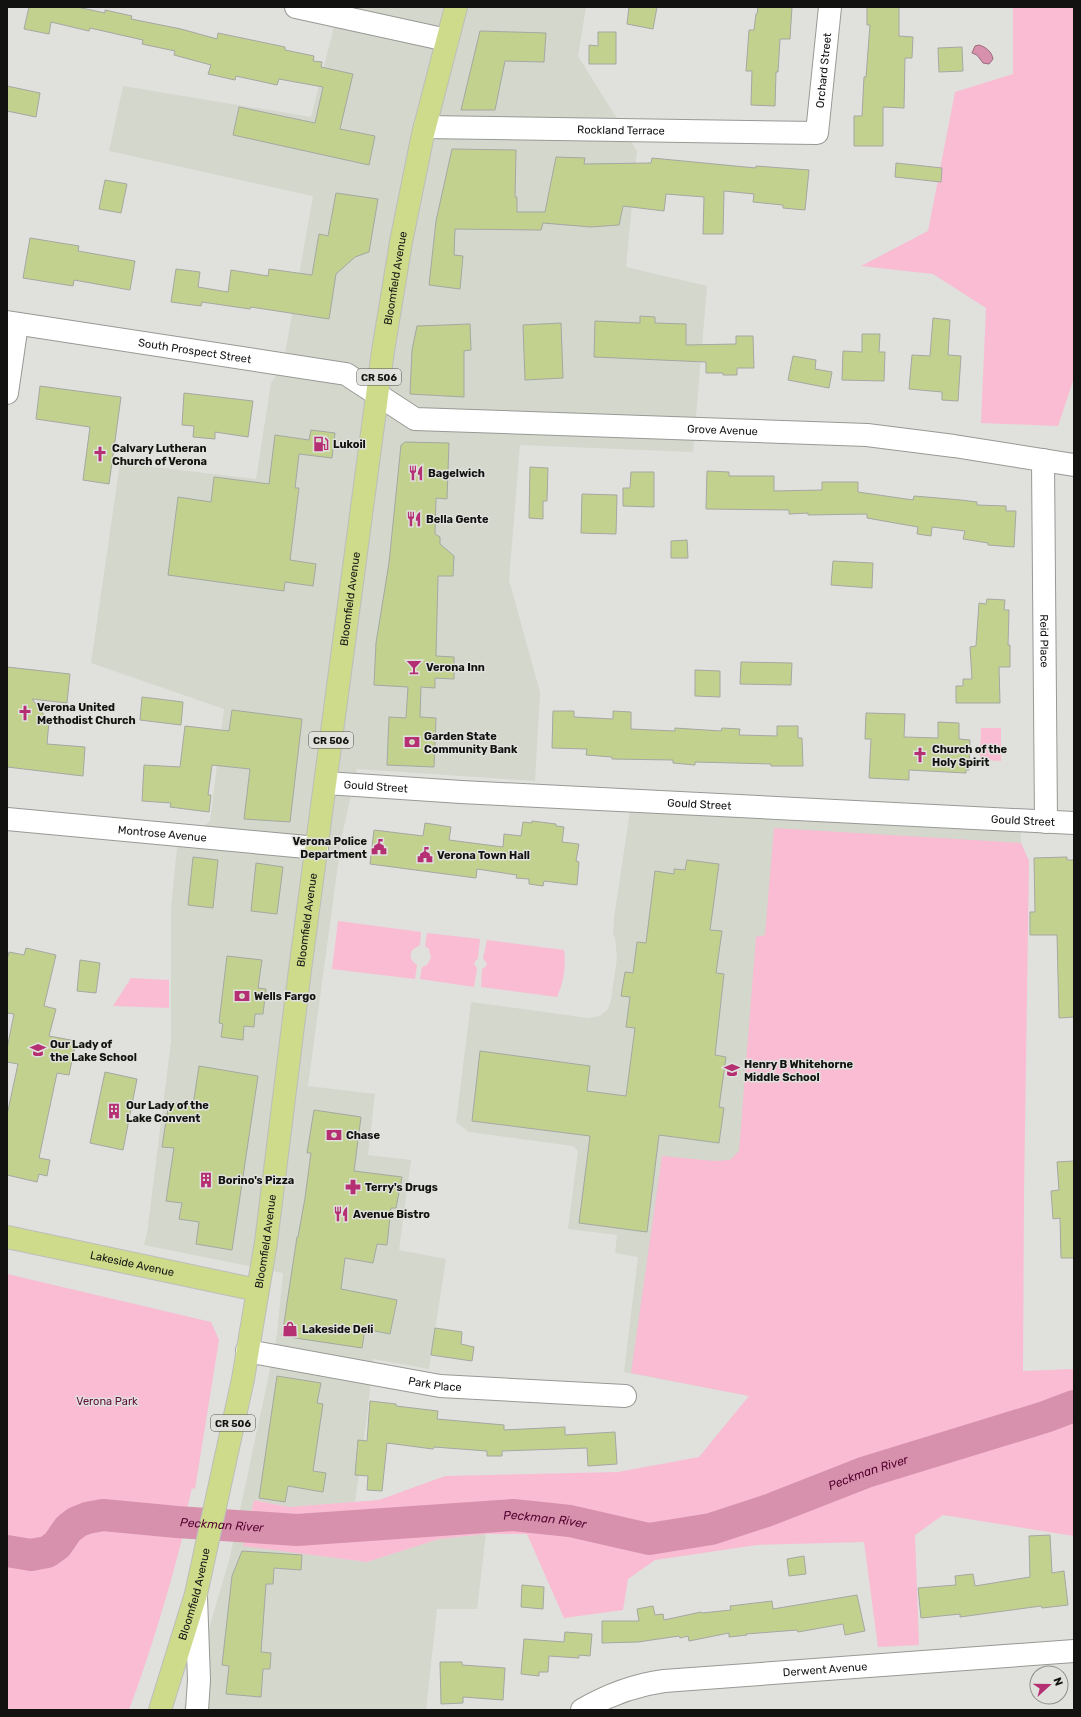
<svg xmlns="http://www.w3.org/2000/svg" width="1081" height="1717" font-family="Rubik,sans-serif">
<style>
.built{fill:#d4d7cc}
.green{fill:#f9bcd3}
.water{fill:#d791ad;stroke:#9c6b7e}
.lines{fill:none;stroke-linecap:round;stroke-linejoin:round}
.river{stroke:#d791ad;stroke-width:32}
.building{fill:#c2d28e;stroke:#a6a7a3}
.minor-casing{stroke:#989995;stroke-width:24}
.major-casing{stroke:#bdbdbc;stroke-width:24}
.minor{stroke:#fff;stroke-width:22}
.major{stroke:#cddb8b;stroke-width:22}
.labels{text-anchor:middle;stroke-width:3;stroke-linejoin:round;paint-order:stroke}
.shield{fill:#e0e0dd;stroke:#50504e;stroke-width:1}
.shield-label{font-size:10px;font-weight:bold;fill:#121211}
.street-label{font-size:11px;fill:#121211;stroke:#e0e0dd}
.poi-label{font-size:11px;font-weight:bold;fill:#121211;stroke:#e0e0dd;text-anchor:start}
.park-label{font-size:11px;fill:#610f3a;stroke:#e0e0dd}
.water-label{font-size:12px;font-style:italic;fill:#53002f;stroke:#e0e0dd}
</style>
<rect width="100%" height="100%" fill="#e0e0dd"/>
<path class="built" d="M339 7H586L578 56 637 151 626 267 707 286 693 452 520 445 509 580 540 692 535 781 357 769 342 835 308 1086 375 1094 368 1155 411 1160 399 1250 446 1259 429 1369 373 1359 367 1417 355 1502 289 1507 254 1500 243 1545 367 1562 439 1539 486 1534 477 1609H437L426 1710H183L190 1693 230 1557 268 1379 277 1334 283 1273 144 1245 147 1233 171 1041V909L177 847 210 821 224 709 91 663 120 463 256 479 271 383 283 365 313 196 109 151 123 86 311 117Z
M630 811 1021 831V843L886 1422 624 1372 638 1257 615 1253 617 1235 568 1229 578 1151 573 1146 469 1132 456 1122 471 1002 588 1018 600 1016 608 1009 611 1000 617 958 615 937 613 934 614 918Z"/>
<path class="green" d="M1013 7H1074V378L1058 426 981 423 986 308 933 274 861 266 928 231 955 92 1013 74Z
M981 728H1001V761L980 760Z
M774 828 1021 843 1029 861 1024 1193 1023 1371 1074 1369V1536L943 1515 915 1535 919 1645 878 1647 864 1542 757 1545 655 1560 628 1579 623 1610 564 1618 527 1534H486L439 1539 367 1562 243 1546 254 1500 289 1507 379 1500 445 1476 618 1472 699 1457 749 1396 631 1373 662 1156 714 1161 730 1160 739 1151 756 937 765 935Z
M338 921 421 932 420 945 412 950C409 957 411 961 417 965L415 979 332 969Z
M427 933 480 939 478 958 474 963 477 969 474 987 420 979 422 967 427 965 431 958 429 949 425 946Z
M487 940 564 950C566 967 564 981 557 997L481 987 482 969 485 967 487 964 483 958Z
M131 978 169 980V1008L113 1006Z
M7 1274 211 1322 219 1340 195 1489 192 1488 181 1534 183 1535C168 1594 150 1653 129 1710H7Z"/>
<path class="water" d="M979 45C986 47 992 52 993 59L989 64 983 63 977 55 972 53 975 46Z"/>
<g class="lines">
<path class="river" id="s1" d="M7 1551 31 1555 47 1552 57 1545 68 1529 77 1522 87 1518 103 1515 177 1522 297 1530 513 1515 570 1521 649 1539 711 1529 766 1511 866 1472 1045 1417 1074 1406"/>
</g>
<path class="building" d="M29 7H77L105 13V10L132 16 131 19 181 29 217 39 218 33 285 47V50L314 56 313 61 322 62 321 67 353 74 340 129 375 136 369 165 233 135 239 107 315 123 323 87 279 79 277 85 236 76 235 80 208 74 211 65 174 55 175 51 142 44 143 40 90 28 89 31 51 22 49 34 24 29Z
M629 7H657L653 29 627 24Z
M758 7H792L790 39H780L778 72H776L775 106 751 105 752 71H746L749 30H754L756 14H757Z
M867 7H899V36L913 37 912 58H905L904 108 883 107V146H854V116H862L864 77H866L870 25H867Z
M480 31 546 33 544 62 505 61 495 110H461Z
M598 32H616V64H589V45L598 46Z
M962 47 963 71 939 72 938 48Z
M7 86 40 93 36 117 7 111Z
M452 149 516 150 515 197H517V212H545L556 157 585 158 584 164 651 163 652 158 756 168V166L809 170 805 210 783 208V205L753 202 754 194 724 191 723 234H703L704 197 666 194 664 211 623 206 619 225 591 227 543 223 541 230 455 229 454 255 463 256 460 289 429 285 436 221Z
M896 163 942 168 941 182 895 177Z
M105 180 127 184 121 213 99 209Z
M336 193 378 199 369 252 355 257 336 274 329 319 251 307 250 309 202 302 201 306 171 302 176 269 200 272 198 287 228 292 231 270 268 276 269 269 312 275 319 234 328 236Z
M30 238 79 246 78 251 135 261 130 290 74 280 73 286 23 278Z
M640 316 655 317V323L686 324V345L736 344V336H753L754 368H737V375H723V373H706V362L594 357 595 321 640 323Z
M933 318 950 320 948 355 961 356 958 401 942 400V392L909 389 912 355 930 356Z
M561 323 563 378 525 380 523 325Z
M470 324 471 350 464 351V397L410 394 412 350 417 326Z
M862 334H880L879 352H885L884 381 842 380 843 351 862 352Z
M793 356 816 360 815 369 832 372 829 388 788 380Z
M40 386 121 397 109 484 83 480 90 427 36 419Z
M184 393 253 401 248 437 215 432V439L193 437 194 426 182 425Z
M311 430 335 433 332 458 299 454 295 488H299L290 560 316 564 313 586 285 582 284 591 168 575 178 497 211 502 214 477 269 484 275 435 309 440Z
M405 442 449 443 447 499 436 498 435 534 440 537V544L454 556 453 576H438L436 656 454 657V679L435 678V688L421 687 420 717 436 718 434 767 387 765 389 717 406 718 408 687 374 685 376 643 389 563 401 445Z
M530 467 548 468 547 501H543V519L529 518Z
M707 471 729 472V476H774V491L822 490V482H858V492L913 500 914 496 961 500 977 502V505L1006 506V511H1016L1014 547 988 545V543L963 539 965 531 932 527 931 536 917 534 918 527 867 518V514L808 515V513L789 514V510L706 509Z
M631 472H654V507L623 506V488H630Z
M582 494 617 495 616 534 581 533Z
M687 540 688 558H671V541Z
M833 561 873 563 872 588 831 585Z
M987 599 1005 600 1004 610H1009L1008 645H1010V667H999L1000 703H956V686H963V679H972L970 647 976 646 979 603 986 604Z
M741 662 792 663 791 685 740 684Z
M7 667 70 674 67 703 32 699 49 721 47 744 85 747 83 776 7 767Z
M695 670 720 671V697L695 696Z
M142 697 183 702 181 725 140 720Z
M232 710 302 719 290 822 244 819 250 769 212 765 208 795H211L209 812 170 807 171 803 142 801 144 765 180 767 185 726 229 731Z
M553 711H574V717L613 719V711L631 712V729L675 731V728L721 731 722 728 740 729 739 735 777 736V726H798V738H802L803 766H771V764L695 762V765L673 763V760L612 759V757L586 755 587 749 552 748Z
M866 713 905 714 904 737 938 738V722L959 723V739L970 740 969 770H966V773L909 770V780L869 778 871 739H865Z
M532 821 556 824V826L564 827 562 842 579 844 576 861 579 862 577 885 544 881 543 886 529 884V879L516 878 517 875 477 869 476 878 370 864 374 830 423 836 425 823 451 827 449 840 503 847 504 834 521 836 523 822 532 823Z
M193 857 218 860 213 908 188 905Z
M1067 857V860H1074V1017L1059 1018 1057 935H1030V912H1035L1034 858Z
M687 860 719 864 710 930 722 931 716 973 724 974 715 1055 726 1057 719 1107 724 1108 719 1143 659 1135 647 1232 579 1223 590 1136 472 1121 480 1051 590 1066 587 1091 626 1096 635 1028 626 1027 630 997 621 996 625 972 633 973 637 942 646 943 655 871 674 874V869L685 870Z
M256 863 283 867 277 914 251 911Z
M26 948 56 955 44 1006 56 1009 49 1036 76 1041 69 1075 57 1073 39 1158 50 1160 47 1176 39 1174 37 1182 7 1175V1115L18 1064 7 1062V1049L14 1014 7 1013V960L9 952 24 955Z
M227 956 262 960 258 988 266 989 263 1014H255L254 1027 244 1026 243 1040 221 1037 223 1024 219 1023Z
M80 960 100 963 96 993 77 991Z
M199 1066 258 1076 232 1250 196 1244 199 1222 179 1219 182 1203 166 1201 174 1148 162 1147 169 1102 193 1105Z
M105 1072 137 1079 123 1150 90 1143Z
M314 1110 361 1117 354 1171 402 1177 396 1208H391L387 1245 377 1244 373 1263 345 1258 341 1289 397 1300 390 1334 365 1329 362 1348 282 1336 297 1237H298L305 1198 311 1153H307Z
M1074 1161V1258H1061L1060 1218 1053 1219 1051 1191 1059 1190 1057 1162Z
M435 1328 462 1332 461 1344 474 1347 472 1361 431 1355Z
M277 1376 321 1383 317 1403 323 1404 313 1471 326 1473 323 1492 288 1486 285 1502 259 1498Z
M370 1401 396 1404V1406L438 1411 437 1419 504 1425V1430L565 1427V1435L615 1432 617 1464 588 1466 587 1448 502 1451V1456H487V1451L434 1447 433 1449 387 1443 382 1491 367 1490 368 1476 355 1475 358 1440 367 1441Z
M1050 1535 1052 1573 1064 1571 1068 1605 1042 1608 1041 1606 960 1617V1614L921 1618 918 1588 956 1585 955 1576 973 1574 975 1586 1030 1577 1029 1536Z
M242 1551 302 1555 301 1570 274 1568 273 1584H266L261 1652 271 1653 270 1669H263L261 1697 226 1694 229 1666 222 1665 232 1576Z
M804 1556 806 1574 789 1576 787 1559Z
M522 1585 544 1587 543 1609 521 1607Z
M857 1595 865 1631 845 1635 843 1624 798 1632 797 1630 746 1634 747 1635 729 1637V1633L689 1641 688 1636 680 1638 679 1636 638 1642 602 1643V1621H639L637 1609 653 1606 655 1615 663 1614 664 1620 701 1612 702 1613 731 1610 730 1606 772 1601 773 1609Z
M565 1632 592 1634 590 1656 579 1655V1658L549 1656 548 1672H539V1676L521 1674 524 1639 564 1642Z
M440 1662H462V1665L505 1668 503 1700 463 1697V1703L441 1704Z"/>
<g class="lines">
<defs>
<g id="minor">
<path d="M296 7 447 40"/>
<path id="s2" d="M425 127 817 133 830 7"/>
<path id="s3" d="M7 322 346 374 415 419 867 435 954 446 1074 465"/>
<path d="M7 393 17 324"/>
<path id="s4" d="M1043 460 1046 822"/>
<path id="s5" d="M326 783 461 792 1074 823"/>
<path id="s6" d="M7 819 317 848"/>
<path id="s7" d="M247 1351 440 1386 625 1396"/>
<path d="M196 1597 199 1680 197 1710"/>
<path id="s8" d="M582 1710C608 1695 634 1685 664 1681L1074 1651"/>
</g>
<g id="major">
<path id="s9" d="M7 1237 257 1290"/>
<path id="s10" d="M160 1710 196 1594 243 1379 266 1242 300 970 383 351 401 242 423 134 456 7"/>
</g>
</defs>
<use href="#minor" class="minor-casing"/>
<use href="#major" class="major-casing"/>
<use href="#minor" class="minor"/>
<use href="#major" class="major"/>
</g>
<defs>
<symbol id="fuel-bare" viewBox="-9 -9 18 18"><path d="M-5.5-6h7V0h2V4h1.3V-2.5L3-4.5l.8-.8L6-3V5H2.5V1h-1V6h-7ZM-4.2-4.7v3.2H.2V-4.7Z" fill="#b52f73" stroke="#e0e0dd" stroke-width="2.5" paint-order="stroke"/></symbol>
<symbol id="church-bare" viewBox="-9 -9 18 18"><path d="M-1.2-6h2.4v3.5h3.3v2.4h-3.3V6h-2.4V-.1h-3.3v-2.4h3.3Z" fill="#b52f73" stroke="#e0e0dd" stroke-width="2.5" paint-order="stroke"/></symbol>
<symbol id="restaurant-bare" viewBox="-9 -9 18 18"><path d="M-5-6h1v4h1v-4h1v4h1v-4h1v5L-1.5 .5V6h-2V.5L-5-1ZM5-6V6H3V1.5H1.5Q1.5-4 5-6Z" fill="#b52f73" stroke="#e0e0dd" stroke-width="2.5" paint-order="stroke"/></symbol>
<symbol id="bar-bare" viewBox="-9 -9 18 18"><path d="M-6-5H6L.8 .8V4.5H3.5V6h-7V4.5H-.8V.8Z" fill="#b52f73" stroke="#e0e0dd" stroke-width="2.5" paint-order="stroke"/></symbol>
<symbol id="bank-bare" viewBox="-9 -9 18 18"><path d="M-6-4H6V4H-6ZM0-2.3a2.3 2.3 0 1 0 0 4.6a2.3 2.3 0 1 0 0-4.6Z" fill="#b52f73" stroke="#e0e0dd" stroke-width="2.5" paint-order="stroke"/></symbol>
<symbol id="civic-bare" viewBox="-9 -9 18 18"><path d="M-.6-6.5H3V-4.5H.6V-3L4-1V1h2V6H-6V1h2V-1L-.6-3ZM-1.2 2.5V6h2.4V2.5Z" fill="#b52f73" stroke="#e0e0dd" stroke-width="2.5" paint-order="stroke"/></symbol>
<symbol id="school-bare" viewBox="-9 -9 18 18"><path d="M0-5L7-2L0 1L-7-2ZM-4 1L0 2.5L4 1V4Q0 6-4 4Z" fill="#b52f73" stroke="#e0e0dd" stroke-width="2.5" paint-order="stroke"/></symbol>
<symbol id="building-bare" viewBox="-9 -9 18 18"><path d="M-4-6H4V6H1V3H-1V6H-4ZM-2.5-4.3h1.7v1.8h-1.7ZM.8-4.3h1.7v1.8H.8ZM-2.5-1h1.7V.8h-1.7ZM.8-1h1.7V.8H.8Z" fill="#b52f73" stroke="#e0e0dd" stroke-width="2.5" paint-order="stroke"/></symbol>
<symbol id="pharmacy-bare" viewBox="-9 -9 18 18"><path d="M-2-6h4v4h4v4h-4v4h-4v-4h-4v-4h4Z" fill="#b52f73" stroke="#e0e0dd" stroke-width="2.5" paint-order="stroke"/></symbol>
<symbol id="shop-bare" viewBox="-9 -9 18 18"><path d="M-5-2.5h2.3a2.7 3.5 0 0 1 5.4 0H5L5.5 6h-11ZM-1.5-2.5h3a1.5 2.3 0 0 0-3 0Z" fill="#b52f73" stroke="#e0e0dd" stroke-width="2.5" paint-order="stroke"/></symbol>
</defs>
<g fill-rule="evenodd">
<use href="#fuel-bare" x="310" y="433" width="22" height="22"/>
<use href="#church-bare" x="89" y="443" width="22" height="22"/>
<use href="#restaurant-bare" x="405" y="462" width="22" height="22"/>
<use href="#restaurant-bare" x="403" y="508" width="22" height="22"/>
<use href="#bar-bare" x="403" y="656" width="22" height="22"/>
<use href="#church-bare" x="14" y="702" width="22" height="22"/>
<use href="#bank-bare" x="401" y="731" width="22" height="22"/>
<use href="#church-bare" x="909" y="744" width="22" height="22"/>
<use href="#civic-bare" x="368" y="836" width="22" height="22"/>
<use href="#civic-bare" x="414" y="844" width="22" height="22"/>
<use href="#bank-bare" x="231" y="985" width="22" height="22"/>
<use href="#school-bare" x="27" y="1039" width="22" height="22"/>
<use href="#school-bare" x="721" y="1059" width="22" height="22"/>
<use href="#building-bare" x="103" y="1100" width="22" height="22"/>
<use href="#bank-bare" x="323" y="1124" width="22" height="22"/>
<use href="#building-bare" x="195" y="1169" width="22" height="22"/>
<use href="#pharmacy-bare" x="342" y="1176" width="22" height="22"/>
<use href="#restaurant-bare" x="330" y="1203" width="22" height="22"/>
<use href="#shop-bare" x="279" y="1318" width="22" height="22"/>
</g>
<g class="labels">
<g class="shield">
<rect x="357" y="369" width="44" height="16" rx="3"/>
<rect x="309" y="732" width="44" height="16" rx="3"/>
<rect x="211" y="1415" width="44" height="16" rx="3"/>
</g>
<g class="shield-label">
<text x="379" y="381">CR 506</text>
<text x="331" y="744">CR 506</text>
<text x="233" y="1427">CR 506</text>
</g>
<g class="street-label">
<text dy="4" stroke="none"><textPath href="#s2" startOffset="455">Orchard Street</textPath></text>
<text dy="4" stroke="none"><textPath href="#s2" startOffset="196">Rockland Terrace</textPath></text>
<text dy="4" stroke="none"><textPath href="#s10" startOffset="1453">Bloomfield Avenue</textPath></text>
<text dy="4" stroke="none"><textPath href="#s3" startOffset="190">South Prospect Street</textPath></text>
<text dy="4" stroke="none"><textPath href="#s3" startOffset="733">Grove Avenue</textPath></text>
<text dy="4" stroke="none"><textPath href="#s10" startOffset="1129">Bloomfield Avenue</textPath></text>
<text dy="4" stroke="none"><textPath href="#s4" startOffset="181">Reid Place</textPath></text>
<text dy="4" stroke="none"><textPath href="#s5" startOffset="50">Gould Street</textPath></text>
<text dy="4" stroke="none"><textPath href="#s5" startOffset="374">Gould Street</textPath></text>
<text dy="4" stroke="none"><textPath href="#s5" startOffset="698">Gould Street</textPath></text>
<text dy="4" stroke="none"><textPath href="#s6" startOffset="156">Montrose Avenue</textPath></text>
<text dy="4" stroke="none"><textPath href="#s10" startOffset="805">Bloomfield Avenue</textPath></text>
<text dy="4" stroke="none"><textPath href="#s10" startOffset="481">Bloomfield Avenue</textPath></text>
<text dy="4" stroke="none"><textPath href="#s9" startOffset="128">Lakeside Avenue</textPath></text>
<text dy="4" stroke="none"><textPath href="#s7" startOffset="191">Park Place</textPath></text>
<text dy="4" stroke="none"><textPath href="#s10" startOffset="121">Bloomfield Avenue</textPath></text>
<text dy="4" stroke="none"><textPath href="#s8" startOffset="249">Derwent Avenue</textPath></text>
</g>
<g class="poi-label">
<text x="333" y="448">Lukoil</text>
<text x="112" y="452">Calvary Lutheran<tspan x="112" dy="13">Church of Verona</tspan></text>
<text x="428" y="477">Bagelwich</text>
<text x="426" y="523">Bella Gente</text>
<text x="426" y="671">Verona Inn</text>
<text x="37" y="711">Verona United<tspan x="37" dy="13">Methodist Church</tspan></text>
<text x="424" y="740">Garden State<tspan x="424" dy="13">Community Bank</tspan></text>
<text x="932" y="753">Church of the<tspan x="932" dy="13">Holy Spirit</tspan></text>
<text x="367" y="845" text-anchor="end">Verona Police<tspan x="367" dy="13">Department</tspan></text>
<text x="437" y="859">Verona Town Hall</text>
<text x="254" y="1000">Wells Fargo</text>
<text x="50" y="1048">Our Lady of<tspan x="50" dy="13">the Lake School</tspan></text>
<text x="744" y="1068">Henry B Whitehorne<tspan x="744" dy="13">Middle School</tspan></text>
<text x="126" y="1109">Our Lady of the<tspan x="126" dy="13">Lake Convent</tspan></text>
<text x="346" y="1139">Chase</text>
<text x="218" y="1184">Borino's Pizza</text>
<text x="365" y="1191">Terry's Drugs</text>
<text x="353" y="1218">Avenue Bistro</text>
<text x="302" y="1333">Lakeside Deli</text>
</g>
<g class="park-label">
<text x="107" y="1405">Verona Park</text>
</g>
<g class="water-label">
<text dy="4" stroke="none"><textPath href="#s1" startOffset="890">Peckman River</textPath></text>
<text dy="4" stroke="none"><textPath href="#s1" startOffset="554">Peckman River</textPath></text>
<text dy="4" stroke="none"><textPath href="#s1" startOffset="230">Peckman River</textPath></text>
</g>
</g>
<rect width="1081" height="1717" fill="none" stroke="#121211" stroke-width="16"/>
<g transform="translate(1049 1685) rotate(69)"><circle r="19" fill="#e0e0dd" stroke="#8e8e8b"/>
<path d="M0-3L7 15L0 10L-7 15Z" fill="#b52f73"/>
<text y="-6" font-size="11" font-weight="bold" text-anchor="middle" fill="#121211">N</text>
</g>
</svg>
